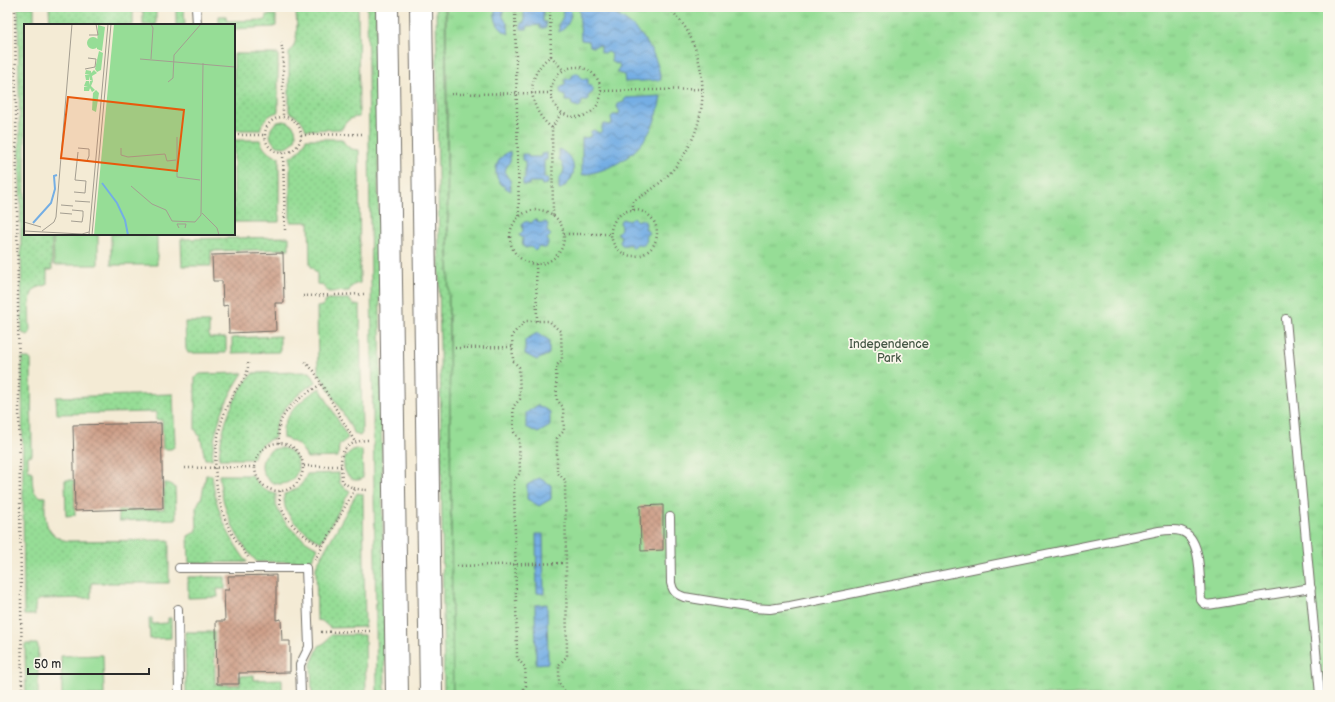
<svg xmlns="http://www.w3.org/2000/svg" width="1335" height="702" font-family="'Balsamiq Sans',sans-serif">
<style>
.grass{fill:url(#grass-dots);stroke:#608460}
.park{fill:url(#park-tufts);stroke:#608460}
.pitch{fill:#96dd96;stroke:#608460}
.water{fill:url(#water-waves);stroke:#506c88}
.building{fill:url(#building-cross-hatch)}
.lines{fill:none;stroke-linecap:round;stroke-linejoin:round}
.lane-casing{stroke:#716e66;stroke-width:10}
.primary-casing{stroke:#716e66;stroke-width:24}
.path{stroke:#716e66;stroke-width:2.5;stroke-dasharray:1 3;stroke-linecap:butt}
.lane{stroke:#fff;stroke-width:8}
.primary{stroke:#fff;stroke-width:22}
.labels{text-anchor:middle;stroke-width:3.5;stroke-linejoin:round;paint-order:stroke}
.park-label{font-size:12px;fill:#465846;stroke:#fbf7ec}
.inset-river{fill:none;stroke:#74aee4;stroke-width:2}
.inset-road{fill:none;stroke:#a49e91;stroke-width:1}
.view{fill:#e8590c;fill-opacity:0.15;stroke:#e8590c;stroke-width:2}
.inset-edge{fill:none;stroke:#2b2b2b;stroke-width:2}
</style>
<defs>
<pattern id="grass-dots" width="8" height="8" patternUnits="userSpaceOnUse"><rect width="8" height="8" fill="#96dd96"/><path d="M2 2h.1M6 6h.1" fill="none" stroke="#81be81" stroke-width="1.8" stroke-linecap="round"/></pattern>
<pattern id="park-tufts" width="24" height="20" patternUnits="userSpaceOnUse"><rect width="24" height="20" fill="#96dd96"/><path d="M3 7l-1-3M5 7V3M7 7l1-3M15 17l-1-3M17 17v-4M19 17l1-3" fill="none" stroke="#81be81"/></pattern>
<pattern id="water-waves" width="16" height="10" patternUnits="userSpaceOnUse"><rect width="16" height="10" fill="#74aee4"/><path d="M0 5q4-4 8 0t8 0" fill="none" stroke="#5f8eb9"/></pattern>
<pattern id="building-cross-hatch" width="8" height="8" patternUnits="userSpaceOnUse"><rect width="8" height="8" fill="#ce9f88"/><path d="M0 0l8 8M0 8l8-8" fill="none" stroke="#a7826f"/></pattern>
</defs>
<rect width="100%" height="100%" fill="#fbf7ec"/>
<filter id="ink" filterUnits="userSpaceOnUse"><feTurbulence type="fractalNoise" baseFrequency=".025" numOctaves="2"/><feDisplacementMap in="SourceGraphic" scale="8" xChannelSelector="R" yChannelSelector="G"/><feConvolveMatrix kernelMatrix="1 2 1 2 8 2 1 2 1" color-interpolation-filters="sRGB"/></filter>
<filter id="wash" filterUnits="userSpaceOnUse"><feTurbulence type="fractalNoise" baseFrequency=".012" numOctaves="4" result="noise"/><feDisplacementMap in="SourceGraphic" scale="16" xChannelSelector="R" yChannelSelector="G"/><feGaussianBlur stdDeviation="0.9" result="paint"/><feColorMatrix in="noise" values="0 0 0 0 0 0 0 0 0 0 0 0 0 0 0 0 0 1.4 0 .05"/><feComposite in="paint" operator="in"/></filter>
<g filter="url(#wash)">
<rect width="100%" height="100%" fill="#f4ebd5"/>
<path class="grass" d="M18 7H34V25H25V234H52V270H47V285C43 286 38 287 35 289 27 295 30 323 30 333L28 335 22 333Z
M49 7H156V25H143V11H133V25H50Z
M176 7H184L185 25H176Z
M296 7H358L359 117C351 117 345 121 342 129L306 130C303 121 298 116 289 112V53C300 41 296 23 296 7Z
M367 7H376L385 695H377Z
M436 7H445L453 695H444Z
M266 15H276V26L275 27 234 29V25H220L219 22V16H226L227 21 266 20Z
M234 54H278V112C269 114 262 121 260 130H234Z
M270 134a13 13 0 1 1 26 0a13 13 0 1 1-26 0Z
M306 139H342C346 147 351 150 359 150L360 283C354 284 351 286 349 291L328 292 322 285 317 284V274L310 265 309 222H290V157C298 153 303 148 306 139Z
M234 140H260C263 149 269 155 279 157V222H234Z
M289 237V249L211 251V266H182L181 239Z
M328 299H349C352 304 355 305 360 306L362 433 360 436 355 434 318 371 317 307 322 306Z
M185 322H209V338H226V353H188L186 349Z
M280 336V352L232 353V338Z
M22 358H29L31 360 32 455 28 456V471H32C33 482 30 497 45 497 45 518 43 536 68 541L169 540V583H91V598L42 599C34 601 35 607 35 615H24Z
M310 372 316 382C301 391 281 408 276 425 274 429 275 434 275 438 263 441 257 447 252 459H219C221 428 232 396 253 373Z
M243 373C225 400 214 426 212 459H205L201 439 195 429V378L200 374Z
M320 388 348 438 339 445 338 457 307 458C302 446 295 441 283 438 283 434 282 429 284 425 289 410 306 396 320 388Z
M173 394 175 444 174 447 171 449H163L162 420H156V412L57 414 56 397Z
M262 466a18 18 0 1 1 36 0a18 18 0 1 1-36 0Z
M355 449 362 450 363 478C349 488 332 459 355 449Z
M339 473C339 485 340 485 350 491L321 542C308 534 290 523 285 507 284 503 284 498 284 494 296 491 303 485 307 474Z
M206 475H212C215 508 227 535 247 562L189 563 188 536 197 531 196 508 202 496Z
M219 475H252C258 486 264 491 276 494 276 499 275 504 277 507 283 525 302 540 318 548L311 561 257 562C234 538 222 507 219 475Z
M65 480H74L75 515 66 516Z
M164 483C168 483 173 484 175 488L176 519 119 521 118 511 164 509Z
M357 493 363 494 365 627 330 628 322 621 317 620 316 566Z
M188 577H225V589H217L218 597 188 598Z
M149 618H152V624L168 623V618H171V638L150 639Z
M185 632H214L215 685H240V676L254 675V680L282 679V691L186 693Z
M330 635H365L366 695H312L311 664 319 646 326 642Z
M25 644H37L38 646V695H26Z"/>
<path class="park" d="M446 7H1328V695H453Z"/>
<path class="pitch" d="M53 234H98V265H54Z
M111 234H157V265H111Z
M103 655 104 695H62L61 656Z"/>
<path class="water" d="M496 7H505C499 18 506 18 508 26 509 29 508 31 509 34 497 29 493 19 496 7Z
M524 7H543V22H546V28H540V25L528 26 527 29H521V23H524Z
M562 7H570C572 17 569 27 559 32V23C563 19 564 13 562 7Z
M579 7C585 7 592 6 598 7 604 8 610 11 615 14 641 28 657 52 661 80L625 82 624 75 618 73 617 71 620 66 618 63 616 64 611 61 612 55 609 52 604 53 601 52V46L598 45 593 47 590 46 589 41 581 40Z
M575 73H578L582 79H588V84L593 88V92L588 96V101H582L581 105 579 107 572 105 571 101H566L565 96C561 94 560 93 560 88L565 85V79H571L572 76Z
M661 96C655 141 626 168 582 175V138L590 137 591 131 594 130 599 133 602 131V125L605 124 610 125 612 123 611 117 613 115H618L620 112 617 107 618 104 624 102 625 98Z
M559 149C579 159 578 180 559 190V179L563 173 564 169 562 163 559 160Z
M510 151C510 153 511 159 510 161 506 169 502 171 510 180L511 191C491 182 491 160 510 151Z
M547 153V160H544V178H548V184L542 185 541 182H529V185H523V179H525V161L522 160V154H528V157H541V154Z
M633 217 637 221C643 217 648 222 645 228L649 233 645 236 647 239 644 245 637 244 633 248 629 244C622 248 618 243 621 236L617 233 621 229 620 222 622 219 629 221Z
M535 219 539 223 546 222 548 224 547 231 551 235 547 239 549 242 546 248H542L539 247 535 251 531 247 525 248C522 245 522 243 523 239L519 235 523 231 522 224C525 221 527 221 531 223Z
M537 333 549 340V354L537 360 525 354V340Z
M538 405 550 412V426L538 433 526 427V413Z
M539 478 551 485V499L539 506 527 499V485Z
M536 534H543L544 594 537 593Z
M547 604 548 663 536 664 535 605Z"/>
<g id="blocks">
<path class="building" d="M283 253 284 303H275L276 331 229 333 228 305 223 306 222 281H213L212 255Z
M161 423 163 508 75 511 73 425Z
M663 505V550L641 551 640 506Z
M276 575V620L281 619 282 641H290V672L239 673V684H217L216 621H225L224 590H229L228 576Z"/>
</g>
</g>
<g filter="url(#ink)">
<use href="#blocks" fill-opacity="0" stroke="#716e66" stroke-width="1"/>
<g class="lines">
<defs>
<path id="lane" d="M196 7 197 25
M1286 319 1320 695
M670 517 671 583C673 592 676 594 684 597L752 608 770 609 790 606 1159 531C1166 530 1173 529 1181 531 1203 538 1199 581 1201 600 1204 605 1208 605 1214 604L1311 588
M179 568H306L309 647 300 665 301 695
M178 609 179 695"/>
<path id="primary" d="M387 7 397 695
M421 7 431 695"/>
</defs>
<use href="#lane" class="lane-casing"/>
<use href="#primary" class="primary-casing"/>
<path class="path" d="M15 7 22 695
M515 7 519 217
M550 7 551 56C524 75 528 109 552 128L553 216
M281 42 283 53V117
M551 56 564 71
M551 92a25 25 0 1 1 50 0a25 25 0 1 1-50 0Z
M601 91 703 89
M451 94 551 93
M265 135a18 18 0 1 1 36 0a18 18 0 1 1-36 0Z
M552 128 562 112
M234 135H265
M301 135 364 134
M283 153 285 230
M611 233a23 23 0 1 1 46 0a23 23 0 1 1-46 0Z
M633 210V201C696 168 720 98 689 34 684 24 676 16 669 7
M510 237a27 27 0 1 1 54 0a27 27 0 1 1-54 0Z
M564 234H611
M536 264 537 321
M303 296 366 294
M455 348 512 347
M305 362 314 371 355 442
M248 363C248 366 248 369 247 372 246 378 239 385 236 390 232 396 229 403 226 409 211 446 212 489 228 526 233 537 241 547 248 557
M368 440C361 440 356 442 350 445 337 452 342 467 342 481 350 488 358 490 369 490
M279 443C279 438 278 432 279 427 282 409 307 392 322 384
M255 467a24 24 0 1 1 48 0a24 24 0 1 1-48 0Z
M304 466H342
M185 468 255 467
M280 491C280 496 279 502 281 507 287 524 307 539 322 546
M315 560 355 489
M457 566 565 563
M321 632 370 631
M518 695 526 686 525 667 517 658 514 480 520 473 519 439 514 432 513 407 520 399 519 367 513 361 512 335 525 321H549L561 332 562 360 556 366 557 400 563 407 564 431 557 438V472L565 480 567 656 559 665V683L566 693V695"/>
<use href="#lane" class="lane"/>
<use href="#primary" class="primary"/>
</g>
</g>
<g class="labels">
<g class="park-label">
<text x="889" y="348">Independence<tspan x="889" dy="14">Park</tspan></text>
</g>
</g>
<g transform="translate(24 24)">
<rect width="211" height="211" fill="#f4ebd5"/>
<path d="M74 1 81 3 78 27 73 25ZM63 19a6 6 0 1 1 12 0a6 6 0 1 1-12 0ZM75 27 79 29 77 46 73 48 71 45ZM62 46 67 47V49L70 46 73 49 68 52 69 57 66 56V52L65 56H62L61 51H66L61 50ZM62 57H65V61L66 57H69L67 62 71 66 68 68 66 64 65 67H60V63H64L60 62ZM72 66 75 69 72 88 68 86 69 69Z" fill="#96dd96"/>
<path d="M90 0H211V211H70Z" fill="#96dd96"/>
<path class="inset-river" d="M78 159 93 179 101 196 104 211M9 199 27 179 31 165 30 152 33 151"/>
<path class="inset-road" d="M65 11H74L72 0M116 35 211 43M127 35 129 4 127 0M61 45 71 43 72 35 64 34M144 58 149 54 150 31 177 0M153 113V153L176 156M97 124V131L104 133 141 130 143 137 152 136M53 136 63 137 65 132V125L54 124M107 162 128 180 142 186 148 197 171 198 177 191 179 39M50 168 61 169 62 157 51 156 54 128M51 177 66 178M37 181 49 182M36 189 48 190M178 189 193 204 195 211M47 197 58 198 59 192V187L48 186M0 198 17 203M155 204 153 200H162L161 204M0 207 58 210 65 208M18 207 30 198 32 193 48 0M65 211 84 0M68 211 87 0"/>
<path class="view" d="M44 73 160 86 153 147 37 134Z"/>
<rect width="211" height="211" class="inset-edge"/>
</g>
<rect width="1335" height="702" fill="none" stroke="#fbf7ec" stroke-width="24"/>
<path d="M28 668v6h121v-6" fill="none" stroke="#2b2b2b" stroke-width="2"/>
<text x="34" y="668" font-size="12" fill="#2b2b2b" stroke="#fbf7ec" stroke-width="3" paint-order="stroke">50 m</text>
</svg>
